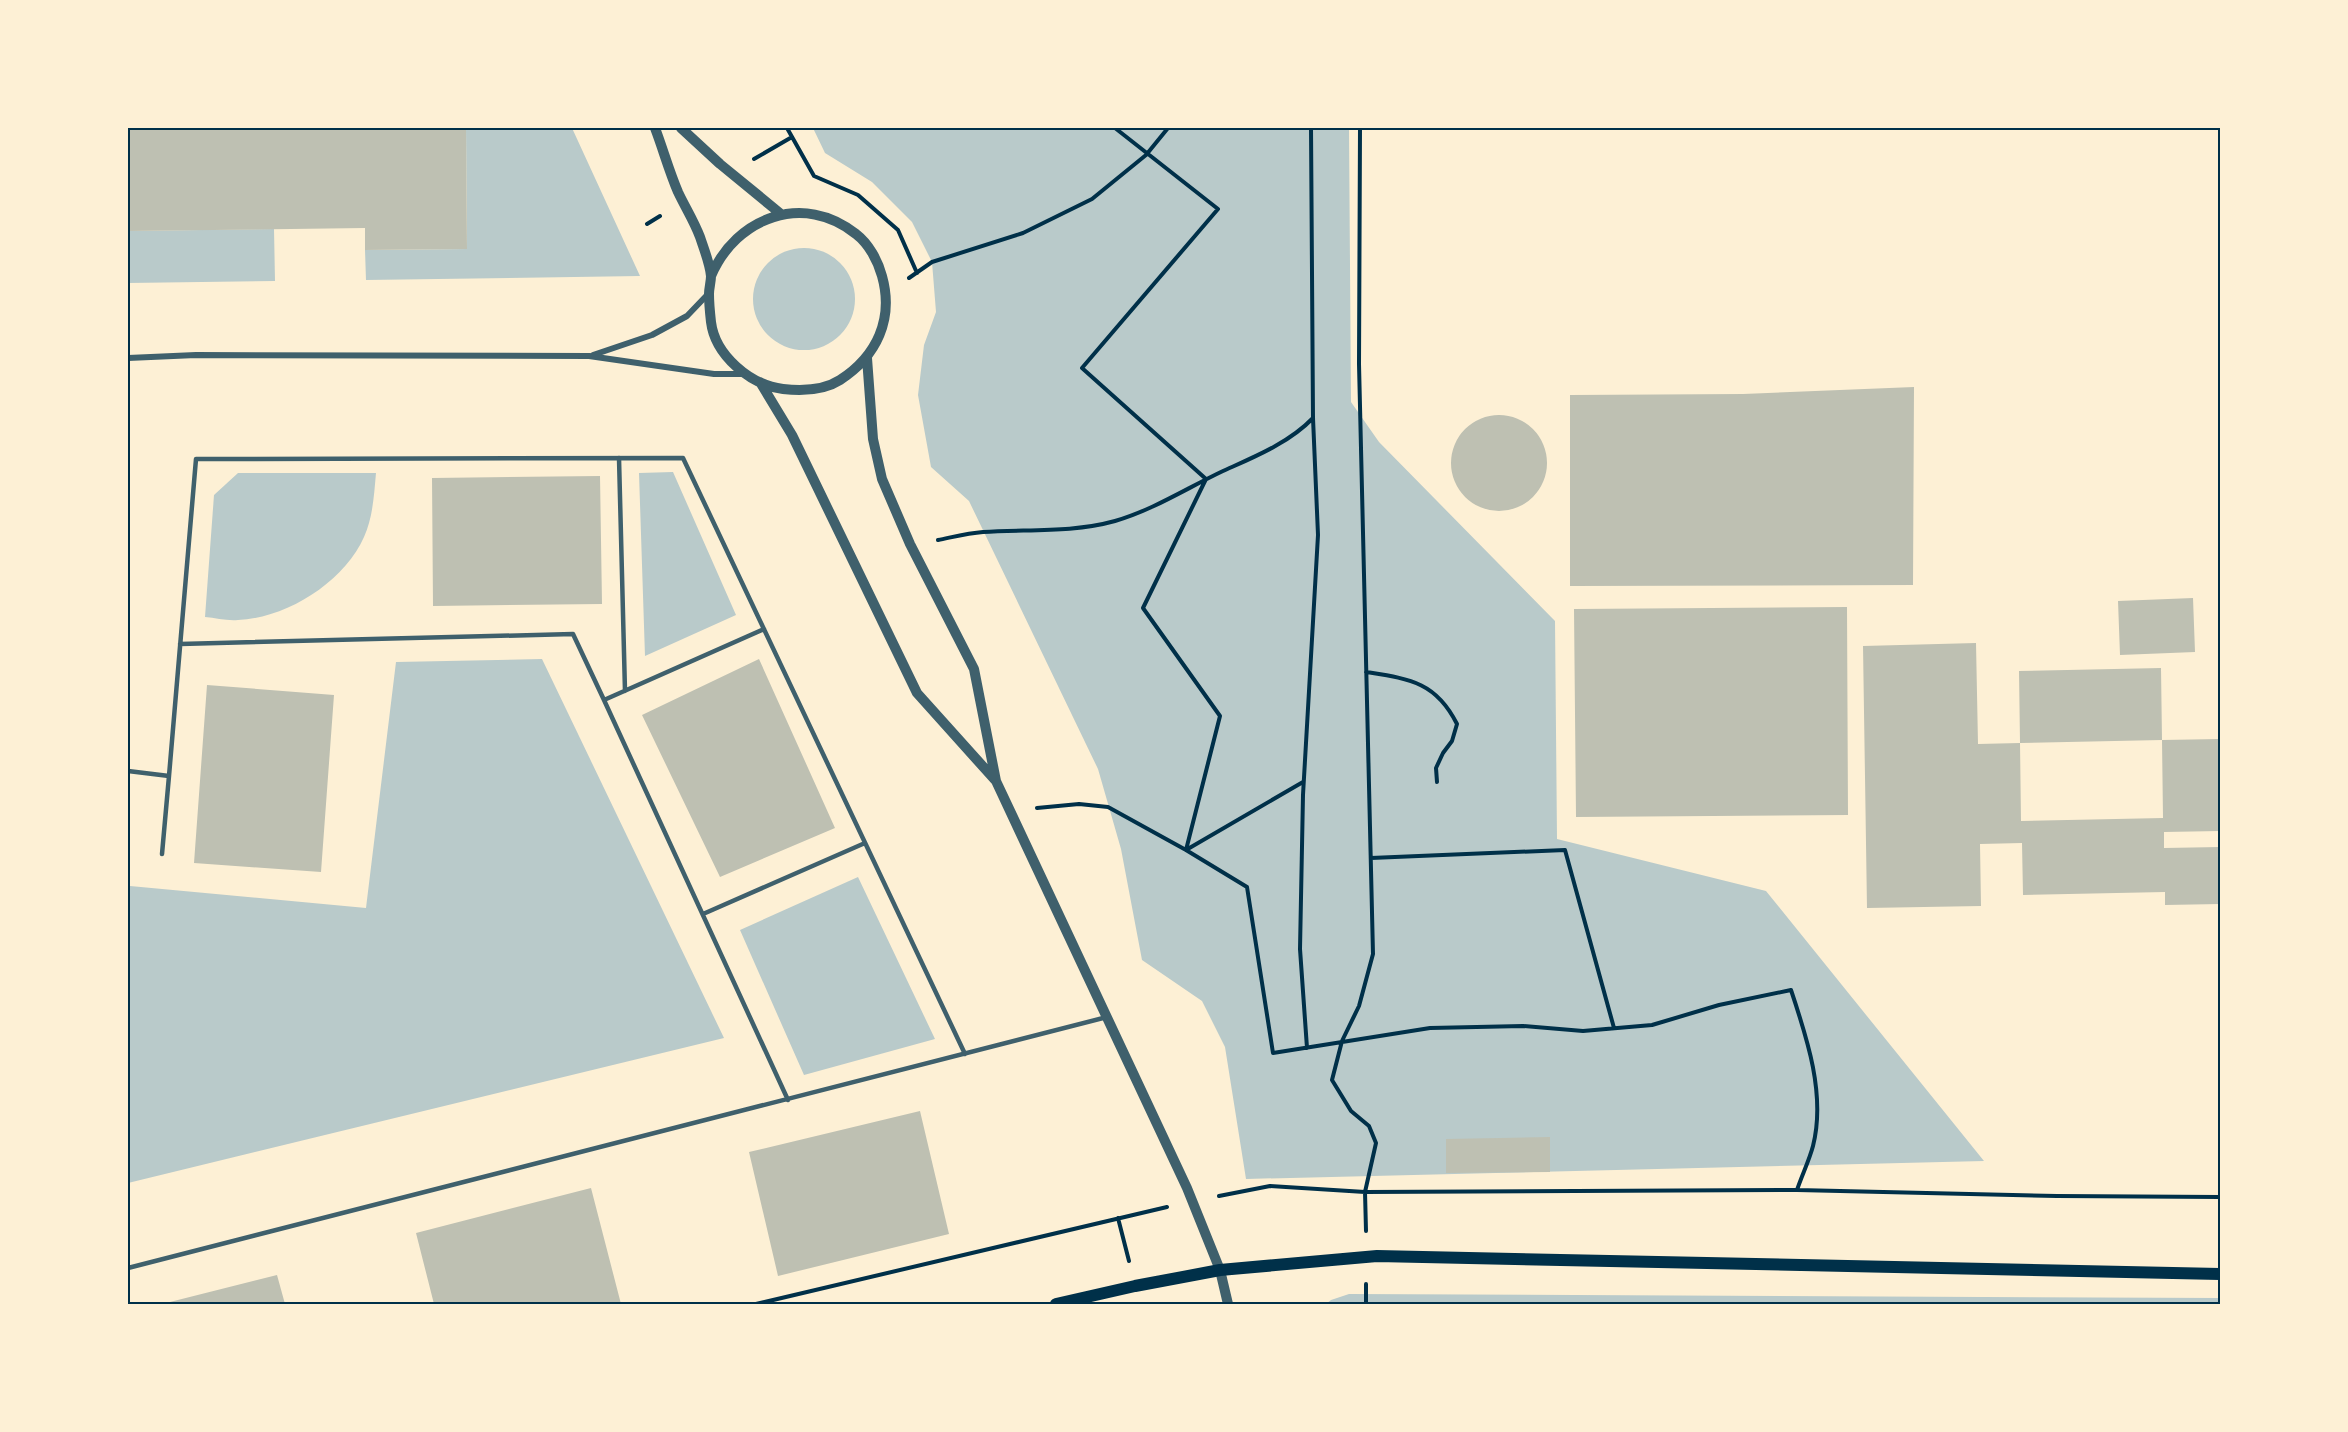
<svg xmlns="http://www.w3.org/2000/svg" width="2348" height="1432" font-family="'Fira Sans',sans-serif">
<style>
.green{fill:#b9caca}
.building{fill:#bec0b2}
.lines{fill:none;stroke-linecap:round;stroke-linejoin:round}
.path{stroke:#003049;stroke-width:4}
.service{stroke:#3f606c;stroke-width:4.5}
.minor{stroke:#3f606c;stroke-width:6}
.tertiary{stroke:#3f606c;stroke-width:10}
.secondary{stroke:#003049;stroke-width:12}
.neatline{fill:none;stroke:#003049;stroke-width:2}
</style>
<rect width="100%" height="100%" fill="#fdf0d5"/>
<path class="green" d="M466 128H572L640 276 366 280 365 250 467 249Z
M813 128H1349L1351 402 1379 442 1555 621 1557 839 1766 891 1984 1161 1246 1179 1225 1047 1202 1001 1142 960 1121 849 1098 769 969 501 931 467 918 395 924 345 936 312 932 262 912 222 872 182 825 153Z
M274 229 275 281 128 283V231Z
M753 299a51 51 0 1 1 102 0a51 51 0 1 1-102 0Z
M673 472 736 615 645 656 639 473Z
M238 473H376C374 495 373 517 364 537 344 582 287 618 238 620 227 621 216 618 205 617L214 495Z
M542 659 724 1038 128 1183V906L130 886 366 908 396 662Z
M858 877 935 1039 804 1075 740 930Z
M1349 1294 2220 1298V1304H1326L1331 1300Z"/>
<path class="building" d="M128 128H466L467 249 365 250V228L128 231Z
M1914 387 1913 585 1570 586V395L1743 394Z
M1451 463a48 48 0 1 1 96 0a48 48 0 1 1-96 0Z
M600 476 602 604 433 606 432 478Z
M2193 598 2195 652 2120 655 2118 601Z
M1847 607 1848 815 1576 817 1574 609Z
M1976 643 1978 744 2020 743 2021 821 2163 818 2162 740 2020 743 2019 671 2161 668 2162 740 2220 739V831L2164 832V848L2220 847V904L2165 905V892L2023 895 2022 843 1980 844 1981 906 1867 908 1863 646Z
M759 659 835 828 720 877 642 715Z
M207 685 334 695 321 872 194 863Z
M920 1111 949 1234 778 1276 749 1152Z
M1550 1137V1172L1446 1173V1139Z
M591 1188 621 1304H434L416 1233Z
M277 1275 285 1304H162Z"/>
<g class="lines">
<path class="path" d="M787 128 814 176 858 195 898 230 917 273
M1115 128 1218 209 1082 368 1206 479 1143 608 1220 716 1186 850 1247 887 1273 1053 1430 1028 1523 1026 1583 1031 1652 1025 1719 1005 1791 990C1807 1038 1826 1095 1813 1146 1809 1161 1802 1175 1797 1190
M1360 128 1359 364 1373 954 1359 1006 1342 1041 1332 1080 1351 1111 1369 1126 1376 1143 1365 1192 1366 1231
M754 159 792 137
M647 224 660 216
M909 278 932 262 1023 233 1092 199 1146 155 1168 128
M938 540C953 537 968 533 983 532 1027 529 1072 533 1115 521 1153 510 1187 488 1223 471 1254 457 1289 443 1313 418
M1366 672C1410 679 1436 682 1457 724L1452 741 1443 753 1436 768 1437 782
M1037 808 1079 804 1108 807 1186 850 1303 782
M1371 858 1565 850 1614 1028
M1307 1048 1300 949 1303 795 1318 535 1313 418 1311 128
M1219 1196 1270 1186 1365 1192 1797 1190 2057 1196 2220 1197
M1118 1218 1129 1261
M1366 1284V1304
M756 1304 1167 1207"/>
<path class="service" d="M619 458 625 691
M764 629 604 700 788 1100
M180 644 573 634 604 700
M128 771 169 776 196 459 683 458 965 1054
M162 854 169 776
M703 914 865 843
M128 1268 1107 1017"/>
<path class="minor" d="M593 355 652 335 687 316 709 293
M128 358 196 355 589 356 714 374H743"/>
<path class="tertiary" d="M655 128C663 149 669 171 678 192 685 207 694 221 700 237 704 249 710 264 711 276 711 282 709 288 709 294 709 303 710 313 711 322 715 355 750 385 783 389 801 391 823 391 840 380 877 356 894 319 882 276 878 261 869 244 856 234 804 192 736 217 711 276
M681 128 720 164 781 214
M867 358 873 439 882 479 910 544 974 669 996 781 1187 1188 1220 1270 1228 1304
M760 382 792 435 917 693 996 781"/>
<path class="secondary" d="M1056 1304 1135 1286 1220 1270 1377 1256 2220 1274"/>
</g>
<rect width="2348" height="1432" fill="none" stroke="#fdf0d5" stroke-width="258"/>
<rect x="129" y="129" width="2090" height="1174" class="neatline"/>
</svg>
